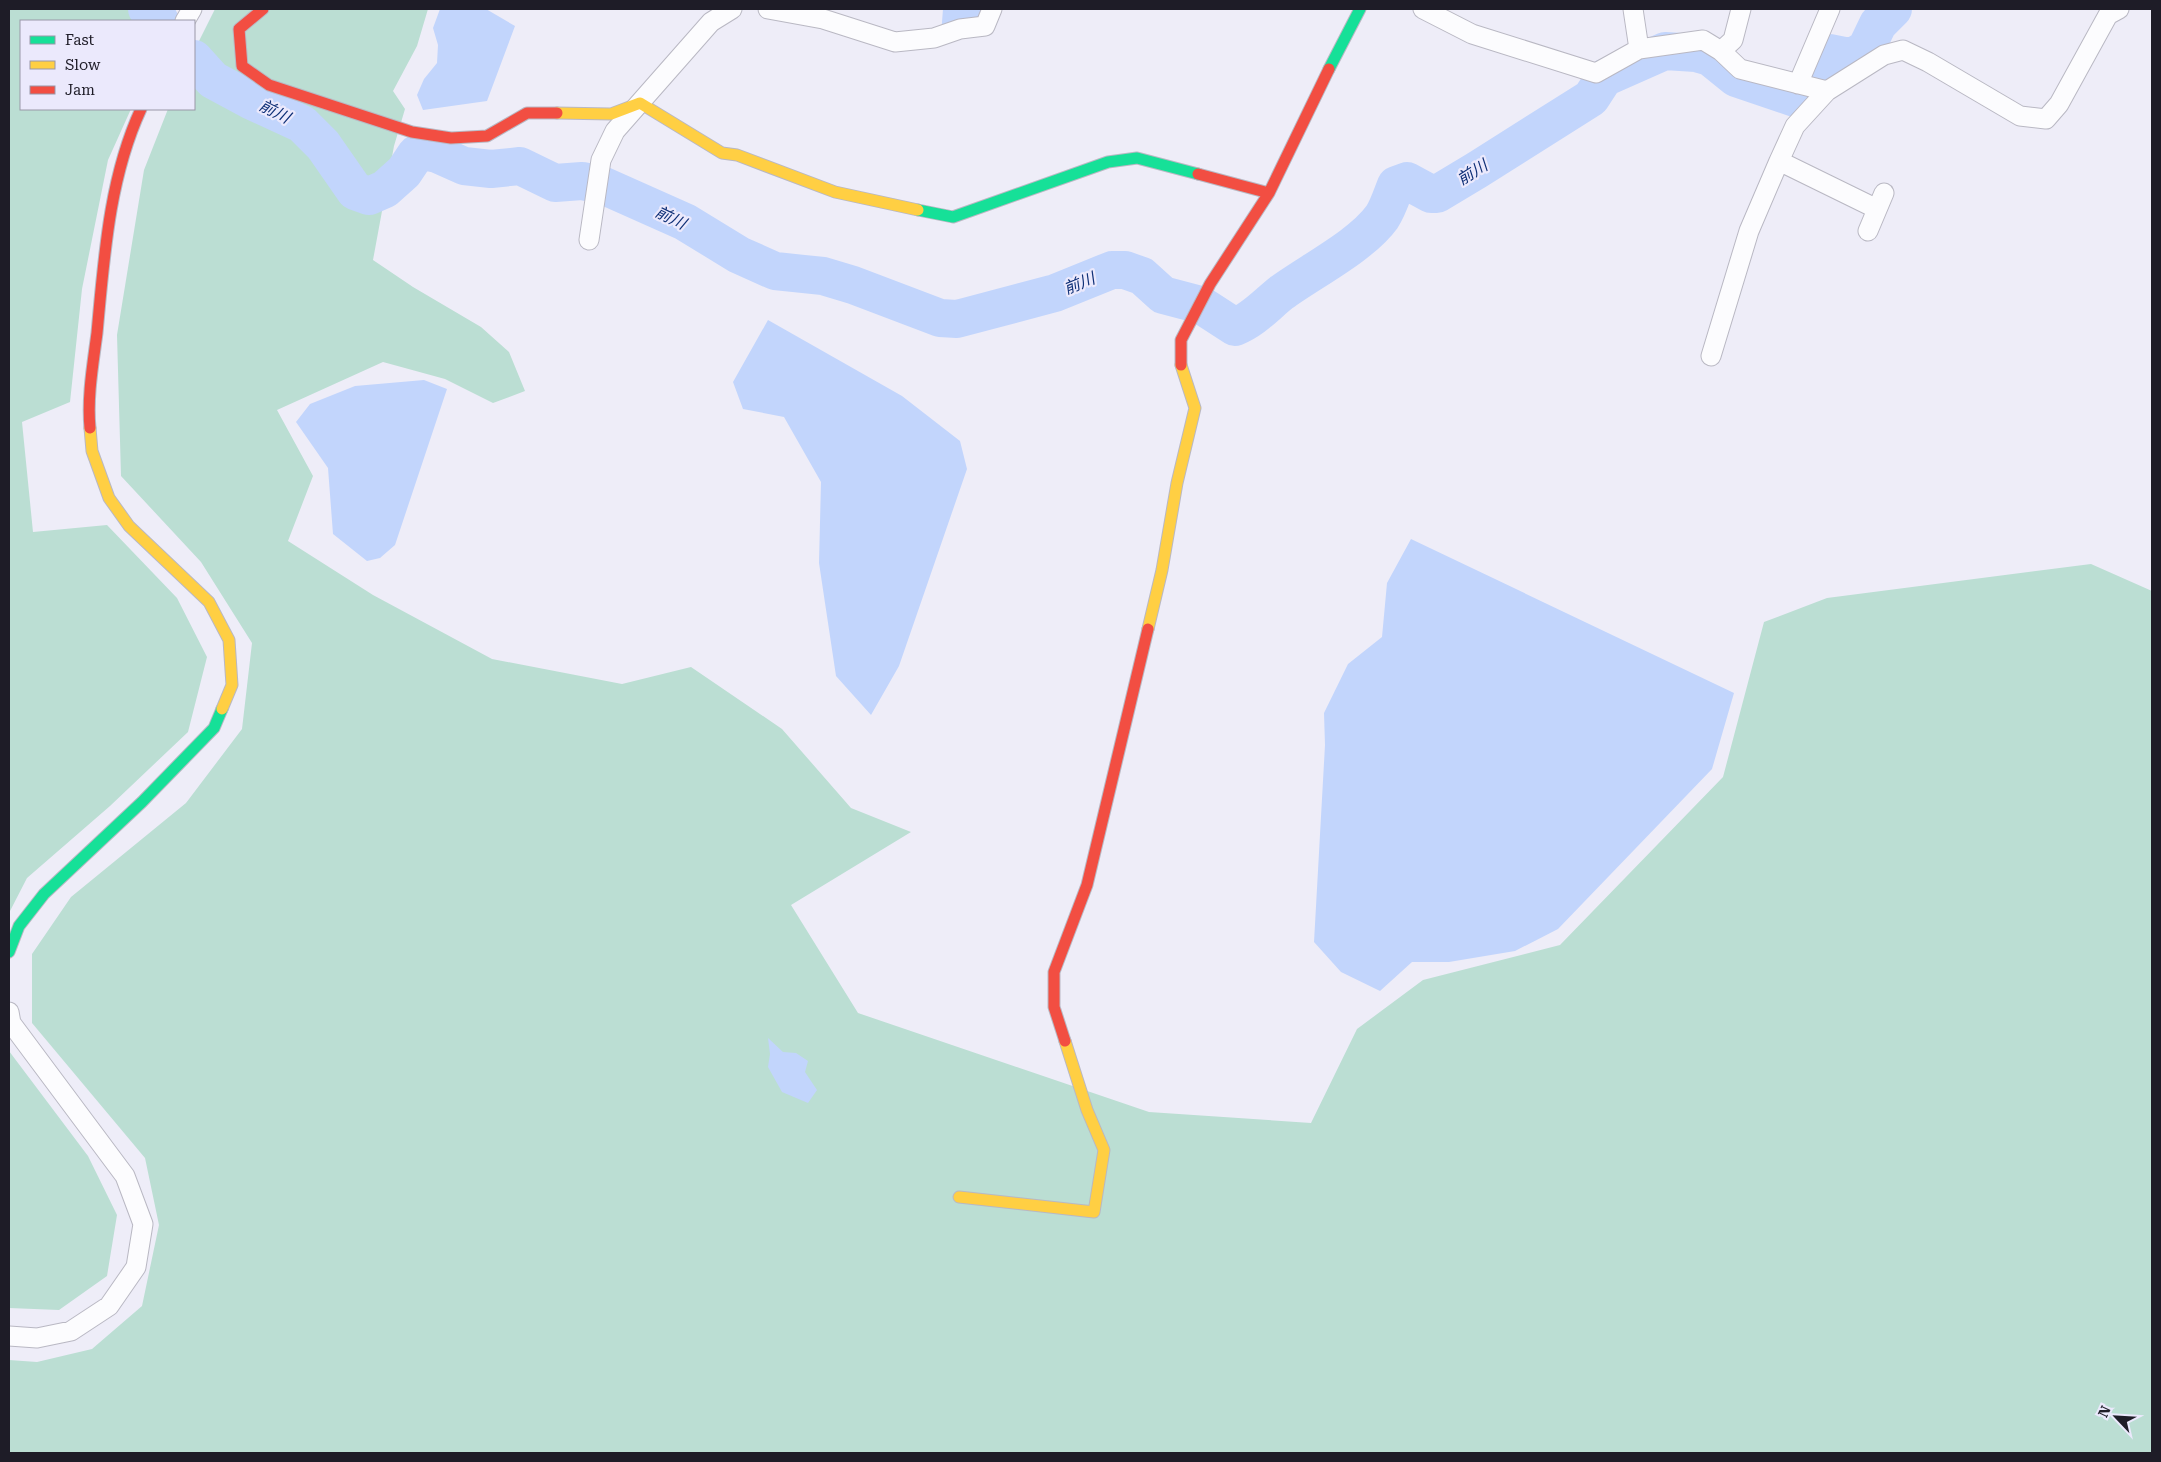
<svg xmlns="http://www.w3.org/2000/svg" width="2161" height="1462" font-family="'Roboto Serif','Noto Sans JP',serif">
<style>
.green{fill:#bbded3}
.water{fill:#c2d5fc}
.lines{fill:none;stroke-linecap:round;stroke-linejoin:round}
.river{stroke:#c2d5fc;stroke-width:38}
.street-casing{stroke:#b9b8c3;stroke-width:21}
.fast-casing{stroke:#b9b8c3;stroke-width:13}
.slow-casing{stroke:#b9b8c3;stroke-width:13}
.jam-casing{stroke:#b9b8c3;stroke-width:13}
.street{stroke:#fcfcfe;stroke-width:19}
.fast{stroke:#16e098;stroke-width:11}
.slow{stroke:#ffcf43;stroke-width:11}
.jam{stroke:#f24e42;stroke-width:11}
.labels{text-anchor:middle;stroke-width:4.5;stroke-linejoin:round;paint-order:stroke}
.water-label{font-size:16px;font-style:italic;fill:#0f3077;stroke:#ebe9fc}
</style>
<rect width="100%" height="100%" fill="#eeedf8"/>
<path class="green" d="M9 9H176L171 21H21V109H131L108 160 82 289 70 402 22 422 33 532 107 525 177 598 207 657 188 732 110 806 27 878 9 913Z
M215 9H428L417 46 393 91 405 109 394 146 373 260 413 287 481 327 509 352 525 391 493 403 445 379 383 362 277 410 313 476 288 541 373 595 492 659 622 684 691 667 782 729 851 808 911 832 791 905 858 1013 1149 1112 1311 1123 1357 1029 1423 980 1560 945 1723 777 1764 622 1827 598 2091 564 2152 591V1453H9V1360L37 1362 92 1349 142 1306 159 1225 145 1158 32 1023V954L71 897 186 803 242 729 252 643 201 562 121 476 117 335 144 170 168 109H194V51Z
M9 1051 88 1156 117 1215 107 1276 59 1310 9 1308Z"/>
<path class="water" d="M440 9H486L515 26 487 101 423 110 417 95 424 79 437 63 438 45 433 28Z
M943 9H984L980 25 941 35Z
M768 320 902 396 960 441 967 469 899 666 871 715 836 676 819 563 821 482 784 417 743 409 733 382Z
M424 380 447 389 395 545 380 558 367 561 333 534 328 468 296 422 310 404 355 386Z
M1411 539 1734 693 1712 769 1558 929 1515 951 1449 962H1412L1380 991 1341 972 1314 942 1325 745 1324 713 1348 664 1382 637 1387 583Z
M768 1038 783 1052 796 1053 808 1061 805 1072 817 1090 808 1103 782 1092 768 1067 770 1054Z"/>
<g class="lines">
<path class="river" d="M147 9 160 21
M194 59 213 80 252 101 302 124 323 145 355 191 369 196 385 189 404 172 416 154 423 151 437 154 464 166 491 169 520 166 555 183 582 181 602 185 685 222 739 255 775 271 823 276 853 285 940 318 957 319 1055 293 1112 270H1125L1142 276 1163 295 1201 305 1235 327C1253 320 1266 305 1281 293 1311 271 1361 246 1382 217 1388 208 1392 195 1396 185L1407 181 1431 194H1437L1477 170 1591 98 1604 78 1665 51 1696 53 1710 57 1736 78 1795 98 1815 79 1816 69 1829 53 1844 56H1854L1866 49 1878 24 1893 9"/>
<defs>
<path id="street" d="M768 9 823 19 895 42 934 38 960 29 985 26 992 9
M1423 9 1472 34 1596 73 1639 49
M1633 9 1639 49 1703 40 1721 51 1740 69 1827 91 1884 55 1903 50 1928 62 2020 116 2046 119 2059 104 2108 15 2119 9
M185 21 192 9
M1721 51 1733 40 1741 9
M1798 84 1830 9
M1779 161 1877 209
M1868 231 1884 193
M589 240 601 160 615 131 711 22 732 9
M1711 356 1749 231 1779 161 1795 126 1827 91
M9 1012 11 1023 125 1176 143 1224 136 1267 109 1306 71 1331 37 1338 9 1336"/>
<path id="fast" d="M1329 69 1360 9
M918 210 953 217 1108 162 1137 158 1198 174
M9 952 19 926 44 894 142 802 214 728 222 709"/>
<path id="slow" d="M557 113 611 114 640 103 722 153 737 155 835 192 918 210
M90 428 92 451 109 498 129 526 209 602 229 640 232 685 222 709
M1148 629 1162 570 1177 483 1195 408 1181 365
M959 1197 1094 1212 1104 1150 1087 1110 1065 1041"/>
<path id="jam" d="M263 9 239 29 242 66 269 85 412 132 451 138 487 136 527 113H557
M1198 174 1269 193
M1181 365V340L1210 284 1269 193 1329 69
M90 428C87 397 93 364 97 333 104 258 109 178 141 109
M1065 1041 1054 1007V972L1087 885 1148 629"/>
</defs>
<use href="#street" class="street-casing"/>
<use href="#fast" class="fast-casing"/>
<use href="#slow" class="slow-casing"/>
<use href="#jam" class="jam-casing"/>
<use href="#street" class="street"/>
<use href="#fast" class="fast"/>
<use href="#slow" class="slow"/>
<use href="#jam" class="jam"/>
</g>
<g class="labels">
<g class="water-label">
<text transform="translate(275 111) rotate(27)" y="6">前川</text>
<text transform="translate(1472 172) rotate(-32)" y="6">前川</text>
<text transform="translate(671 217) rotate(26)" y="6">前川</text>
<text transform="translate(1079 283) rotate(-22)" y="6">前川</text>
</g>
</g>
<rect width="2161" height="1462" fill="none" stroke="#1e1c27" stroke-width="20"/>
<rect x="20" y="20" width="175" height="90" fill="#ebe9fc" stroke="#9997a7"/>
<rect x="30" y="36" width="25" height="8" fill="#16e098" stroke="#9997a7"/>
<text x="65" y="45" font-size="15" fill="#1e1c27">Fast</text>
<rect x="30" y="61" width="25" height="8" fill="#ffcf43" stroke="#9997a7"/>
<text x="65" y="70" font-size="15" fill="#1e1c27">Slow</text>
<rect x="30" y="86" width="25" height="8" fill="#f24e42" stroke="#9997a7"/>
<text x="65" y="95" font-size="15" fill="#1e1c27">Jam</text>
<g transform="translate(2116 1417) rotate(295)" stroke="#ebe9fc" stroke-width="4" paint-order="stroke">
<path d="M0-4L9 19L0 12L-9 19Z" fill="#1e1c27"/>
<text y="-8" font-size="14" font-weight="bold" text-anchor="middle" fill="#1e1c27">N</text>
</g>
</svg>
